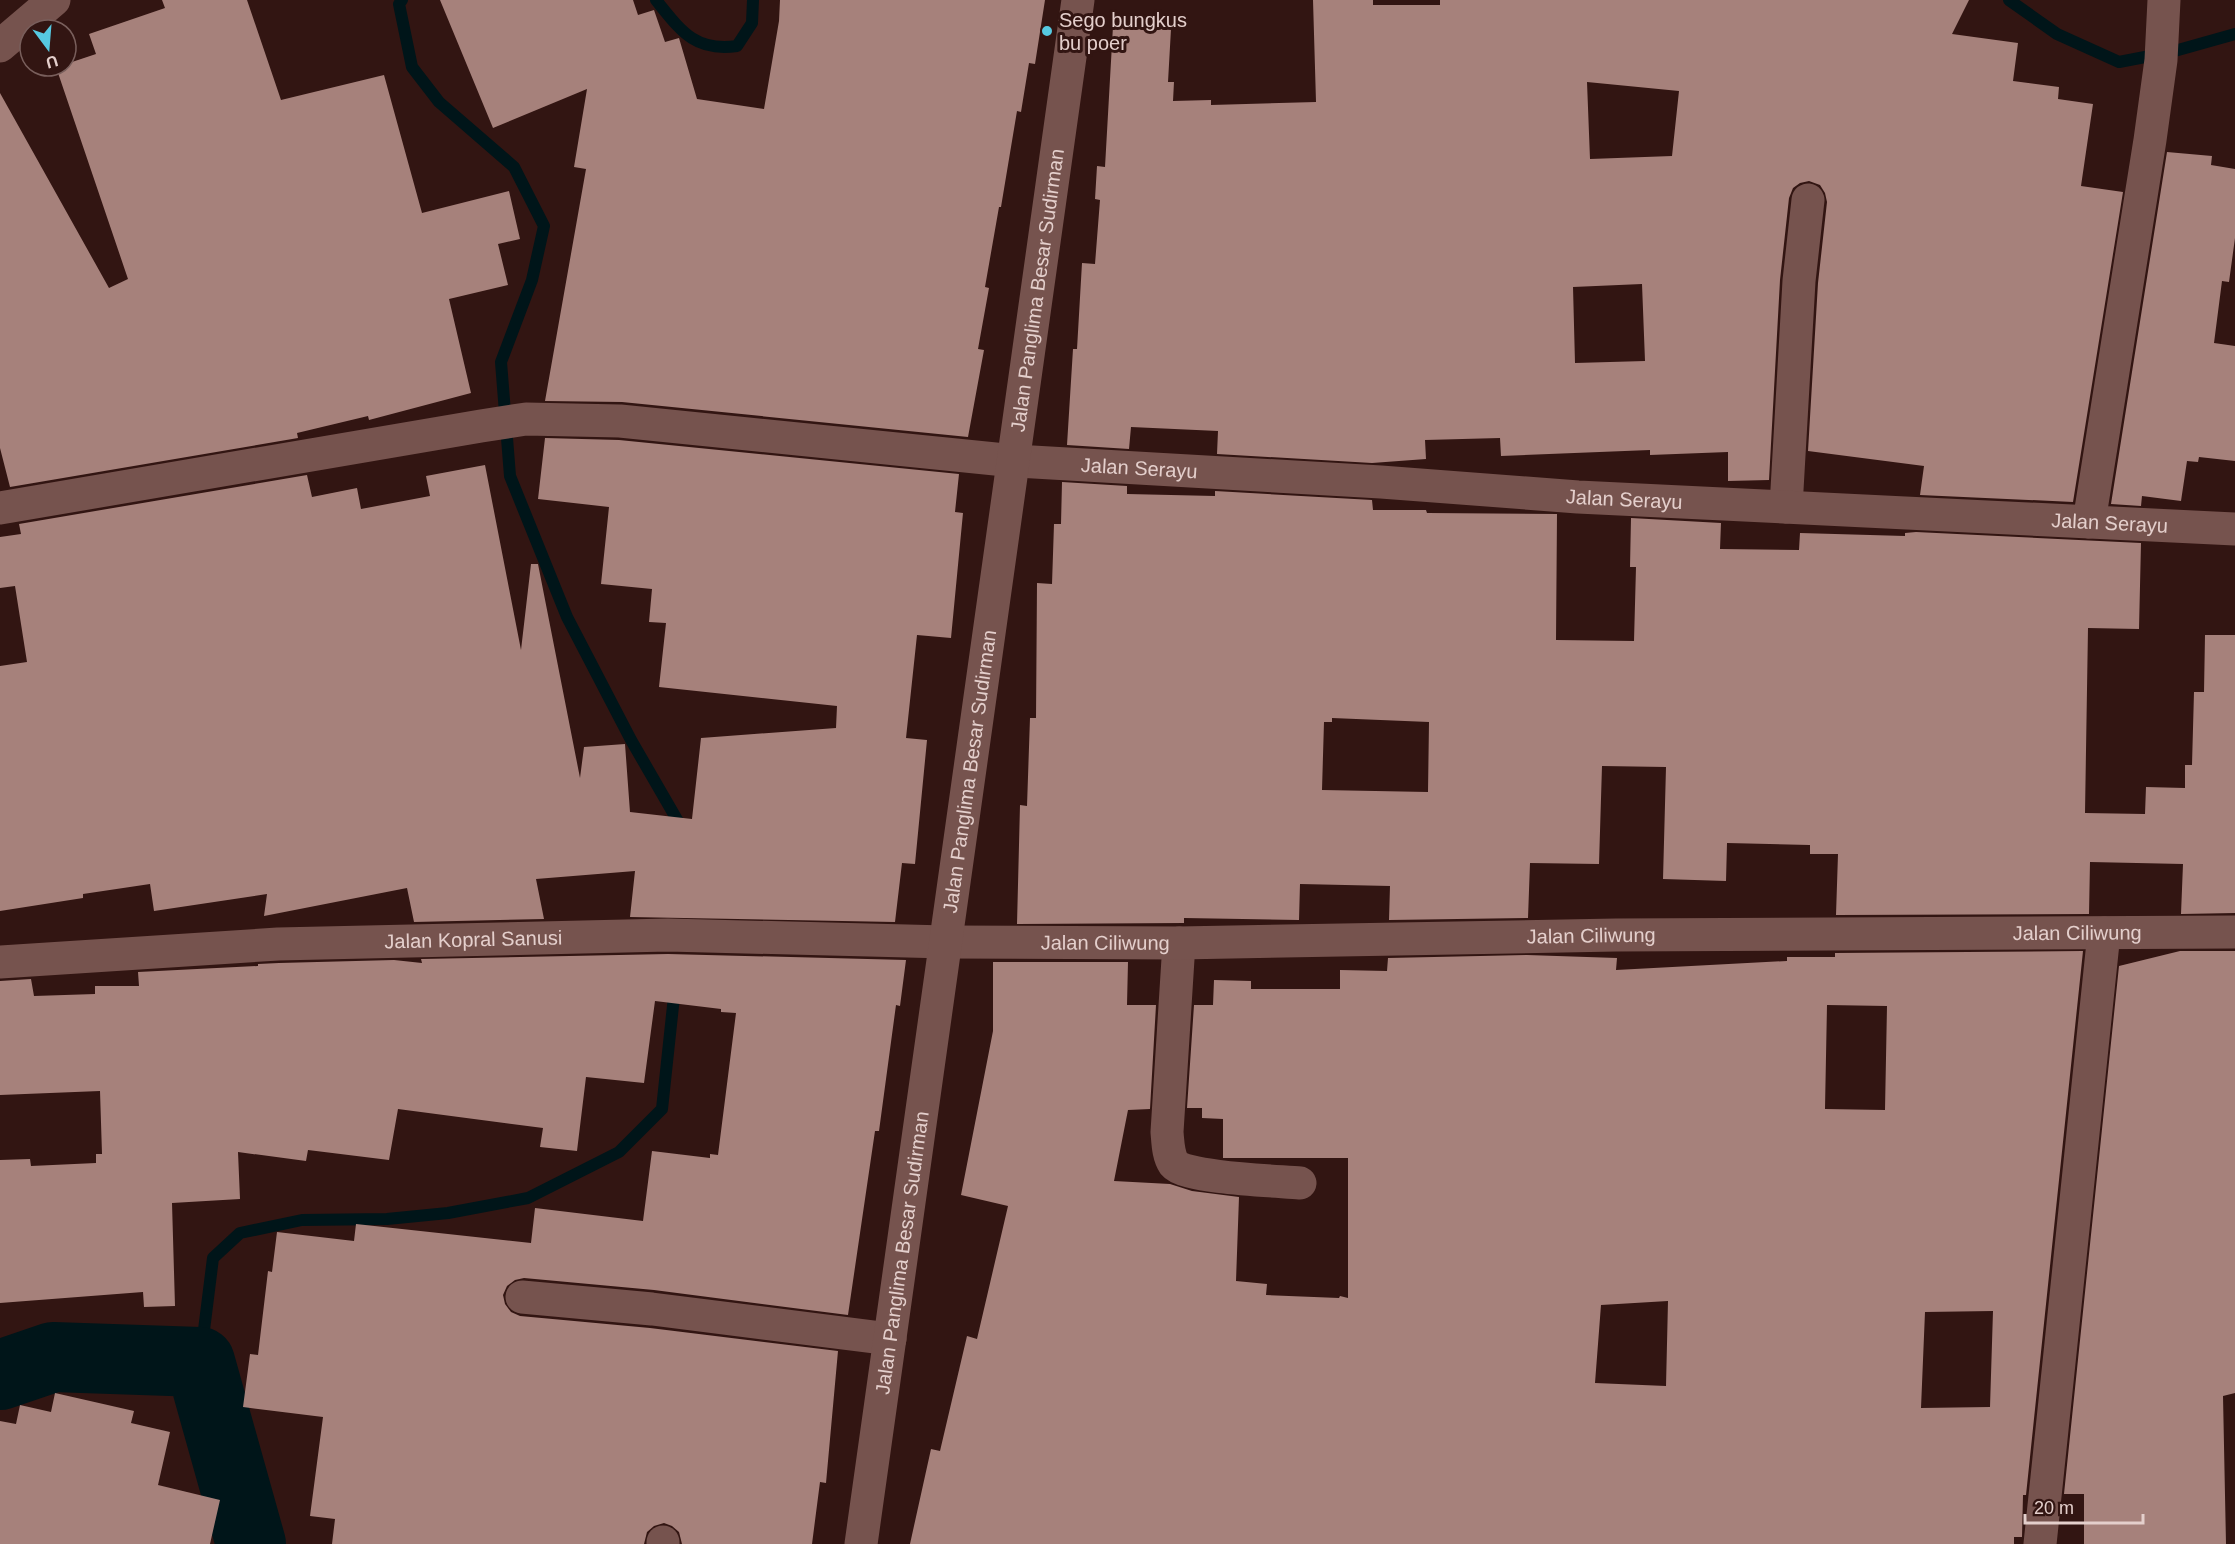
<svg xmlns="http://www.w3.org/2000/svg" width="2235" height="1544" font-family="Arial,sans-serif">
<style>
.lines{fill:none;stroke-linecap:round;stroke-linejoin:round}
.stream{stroke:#001519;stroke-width:12}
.river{stroke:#001519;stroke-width:70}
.building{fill:#a6817b;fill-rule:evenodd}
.street{stroke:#76534e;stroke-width:33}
.secondary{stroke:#76534e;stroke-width:33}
.poi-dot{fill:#56c9e1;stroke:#321512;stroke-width:2}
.labels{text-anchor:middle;stroke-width:6;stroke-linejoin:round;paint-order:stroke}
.poi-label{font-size:20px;fill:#e4cfcc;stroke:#321512;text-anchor:start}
.street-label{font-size:20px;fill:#e4cfcc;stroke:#321512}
</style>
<rect width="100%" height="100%" fill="#321512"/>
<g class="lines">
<path class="stream" d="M402 0 399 4 412 67 439 102 514 167 544 226 532 280 501 362 510 476 567 617 631 740 683 830
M656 0C681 31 695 52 737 46L752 23 753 0
M2009 0 2057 34 2119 62 2171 52 2235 34
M200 1362 213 1258 240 1233 302 1220 387 1219 448 1213 528 1198 619 1152 662 1109 675 987"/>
<path class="river" d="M0 1375 53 1357 200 1362 251 1544"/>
</g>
<path class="building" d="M162 0H247L281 100 384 75 422 213 509 191 520 239 498 244 508 285 449 299 471 393 369 420 368 416 297 433 298 438 10 487 0 448V93L109 288 128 279 56 67 66 66V64L96 54 89 34 165 8Z
M440 0H633L638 15 654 10 665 42 679 38 697 99 764 109 779 21 780 0H1045L1035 64 1029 63 1021 112 1017 111 1001 207H999L985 287 989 288 978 349 984 350 968 437 622 402 545 401 586 169 574 167 587 89 493 128Z
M1313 0H1373V5H1440V0H1969L1952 34 2018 43 2013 81 2059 87 2058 99 2093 104 2081 186 2123 192 2073 502 1920 495 1924 466 1808 451 1818 283 1827 202 1825 193 1820 185 1809 181 1800 183 1793 188 1789 198 1780 280 1769 480 1728 481V452L1650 455V450L1501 456 1500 438 1425 440 1426 459 1372 463 1217 454 1218 431 1131 427 1129 449 1067 445 1073 349H1077L1082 263 1095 264 1100 200 1095 199 1097 166 1105 167 1113 26 1171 29 1168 82H1174L1173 101 1211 100V105L1316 102ZM1587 82 1679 91 1672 156 1590 159ZM1642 284 1645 361 1575 363 1573 287Z
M2167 152 2212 156 2211 165 2235 169V238L2229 282 2222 281 2214 343 2235 346V461L2199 457 2198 462 2187 461 2181 501 2142 496 2141 506 2111 504Z
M545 438 619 440 959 474 955 512 963 513 951 638 917 635 906 738 927 740 915 864 902 863 895 922 630 917 635 871 536 879 544 919 414 922 407 888 264 916 267 894 154 911 150 884 83 894V898L0 911V666L27 662 15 586 0 588V537L21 534 19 524 307 475 312 497 357 488 361 509 430 496 426 476 485 465 521 650 531 564H538L580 778 584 747 625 744 630 812 692 819 701 738 836 728 837 706 659 687 666 623 649 622 652 589 601 584 609 507 538 499Z
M1062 482 1127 486V494L1215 496V491L1372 500 1373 510H1426L1427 513 1557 514 1556 640 1634 641 1636 567H1630L1631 518 1721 523 1720 549 1799 550 1800 533 1905 536V533L1916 532 2141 543 2139 629 2088 628 2085 813 2145 814 2146 787 2185 788V765H2192L2194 692H2204L2205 635H2235V913L2181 914 2183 864 2090 862 2089 914 1836 915 1838 854H1810V845L1727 843 1726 881 1663 879 1666 767 1602 766 1599 864 1530 863 1528 918 1389 920 1390 886 1300 884 1299 920 1184 918V923L1017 924 1020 805 1027 806 1030 718H1036L1037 583 1052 584 1054 524H1061ZM1332 718 1429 722 1428 792 1322 790 1324 722H1332Z
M2083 951 2026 1495H2023L2022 1537H2014V1544H910L931 1449 940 1451 967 1336 977 1339 1008 1206 961 1195 993 1031V962H1128L1127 1005H1156L1150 1109 1128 1110 1114 1181 1170 1184 1192 1191 1239 1197 1236 1281 1267 1284 1266 1295 1339 1298 1340 1296 1348 1298V1158H1223V1119L1202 1118V1108H1187L1194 1005H1213L1214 980 1251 981V989H1340V970L1387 971 1388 958 1527 955 1617 958 1616 970 1787 961V957H1835V953ZM1827 1005 1887 1006 1885 1110 1825 1109ZM1668 1301 1666 1386 1595 1383 1601 1305ZM1993 1311 1990 1407 1921 1408 1925 1312Z
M2180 951H2235V1393L2223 1396 2226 1544H2084V1494H2064L2119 966Z
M668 954 906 960 900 1006 896 1005 879 1131H875L848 1315 654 1290 524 1278 515 1280 507 1286 503 1295 505 1304 511 1312 520 1316 650 1328 838 1351 826 1483 820 1482 812 1544H682L679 1532 672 1526 664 1523 654 1526 647 1532 644 1544H332L335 1519 310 1516 323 1417 243 1407 250 1354 258 1355 268 1271 272 1272 277 1232 354 1241 356 1224 531 1243 535 1208 643 1221 652 1151 710 1158V1154L718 1155 736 1013 721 1012V1009L655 1001 644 1083 586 1077 577 1151 540 1147 543 1128 398 1109 389 1160 308 1150 306 1161 238 1152 240 1199 172 1203 175 1306 144 1307 143 1292 0 1303V1160L30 1159 31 1166 96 1163V1154H102L100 1091 0 1095V981L31 979 34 996 95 994V986H139L138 972 258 966V964L279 963 394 960 422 963 421 959Z
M55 1393 134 1411 131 1423 170 1432 158 1485 220 1500 210 1544H0V1421L16 1424 20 1405 51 1412Z"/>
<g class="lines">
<g class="street">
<path d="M1786 507 1799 281 1808 200"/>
<path id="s1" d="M0 508 481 426 526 419 620 421 1015 461 1381 482 1578 497 2235 529"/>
<path d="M2089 522 2150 140 2161 60 2164 0"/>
<path d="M1179 943 1167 1132C1168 1143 1168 1155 1174 1164 1185 1178 1279 1181 1300 1183"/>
<path id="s2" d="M0 962 278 944 668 935 946 942 1179 943 1616 935 2235 932"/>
<path d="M522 1297 652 1309 890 1339"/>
<path d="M663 1544V1542"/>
<path d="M2040 1544 2104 933"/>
</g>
<g class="secondary">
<path d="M0 46 54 0"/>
<path id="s3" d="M861 1544 1078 0"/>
</g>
</g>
<circle class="poi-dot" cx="1047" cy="31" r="6"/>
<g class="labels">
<g class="poi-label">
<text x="1059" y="27">Sego bungkus<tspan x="1059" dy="23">bu poer</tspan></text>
</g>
<g class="street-label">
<text dy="7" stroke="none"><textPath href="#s3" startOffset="1266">Jalan Panglima Besar Sudirman</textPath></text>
<text dy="7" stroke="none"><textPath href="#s1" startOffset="1149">Jalan Serayu</textPath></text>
<text dy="7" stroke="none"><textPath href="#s1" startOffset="1635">Jalan Serayu</textPath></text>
<text dy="7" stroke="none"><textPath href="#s1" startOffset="2121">Jalan Serayu</textPath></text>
<text dy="7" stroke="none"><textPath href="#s3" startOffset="780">Jalan Panglima Besar Sudirman</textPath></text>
<text dy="7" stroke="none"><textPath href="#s2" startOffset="2078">Jalan Ciliwung</textPath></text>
<text dy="7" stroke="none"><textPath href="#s2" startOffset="1592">Jalan Ciliwung</textPath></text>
<text dy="7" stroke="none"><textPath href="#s2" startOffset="474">Jalan Kopral Sanusi</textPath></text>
<text dy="7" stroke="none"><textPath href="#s2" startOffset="1106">Jalan Ciliwung</textPath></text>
<text dy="7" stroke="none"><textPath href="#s3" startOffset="294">Jalan Panglima Besar Sudirman</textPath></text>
</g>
</g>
<g transform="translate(48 48) rotate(164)"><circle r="28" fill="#321512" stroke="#795f5c" stroke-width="1.5"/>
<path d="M0-4.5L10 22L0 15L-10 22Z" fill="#56c9e1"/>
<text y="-9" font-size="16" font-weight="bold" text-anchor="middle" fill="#e4cfcc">U</text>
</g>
<path d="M2025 1514v9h118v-9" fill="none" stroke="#e4cfcc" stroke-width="3"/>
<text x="2034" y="1514" font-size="18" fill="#e4cfcc" stroke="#321512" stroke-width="4.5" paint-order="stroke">20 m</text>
</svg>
